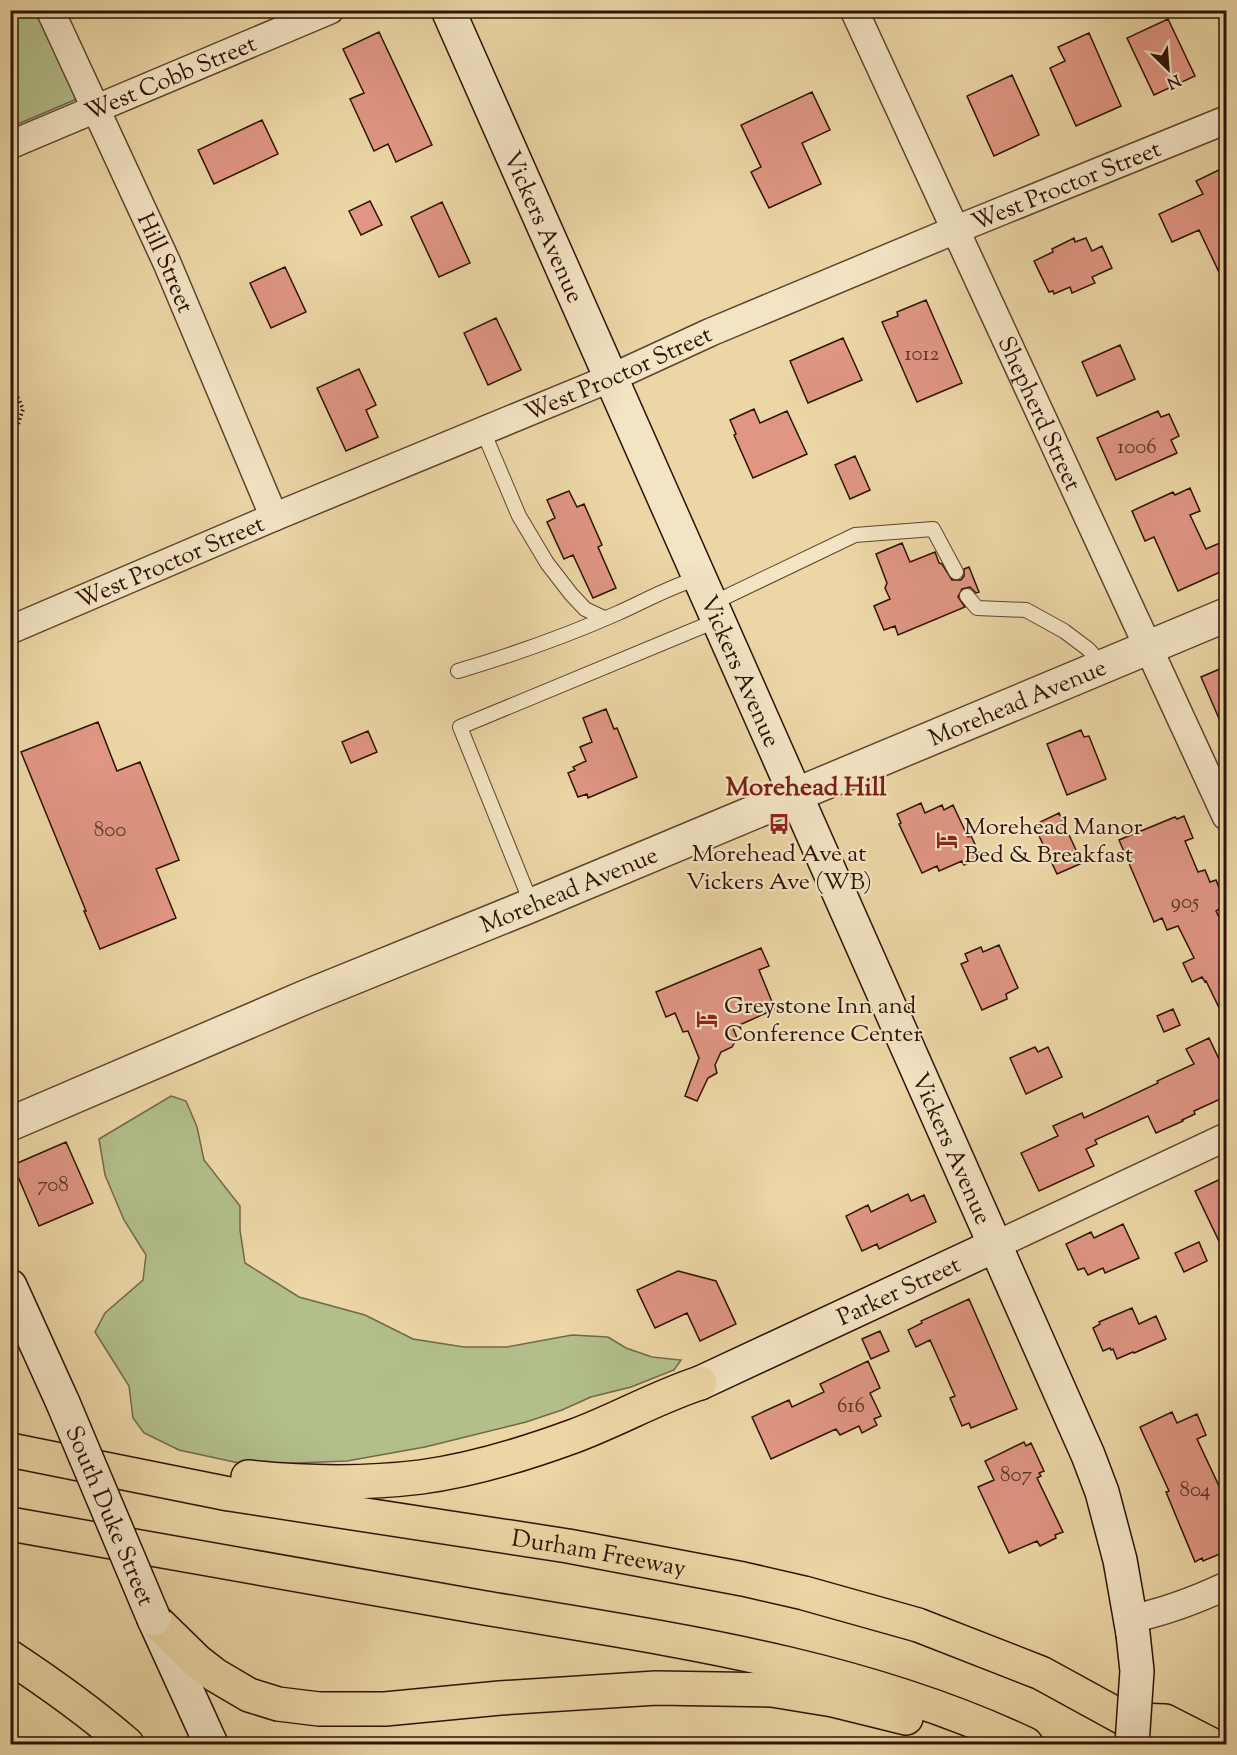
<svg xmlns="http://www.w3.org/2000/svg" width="1237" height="1755" font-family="'Sorts Mill Goudy',serif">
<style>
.green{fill:#b2bf8b;stroke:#70684a;stroke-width:1.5}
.building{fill:#e09683;stroke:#2d1208;stroke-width:1.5}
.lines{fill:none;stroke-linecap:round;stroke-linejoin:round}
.service-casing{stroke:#5d432f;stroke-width:16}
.minor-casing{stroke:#5d432f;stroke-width:30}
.tertiary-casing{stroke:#5d432f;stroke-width:36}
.secondary-casing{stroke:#2d1208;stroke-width:36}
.motorway-casing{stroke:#2d1208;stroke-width:36}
.path{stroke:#2d1208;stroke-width:4;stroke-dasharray:1.5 3;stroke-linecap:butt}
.service{stroke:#f3e4c4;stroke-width:14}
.minor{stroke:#f3e4c4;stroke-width:27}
.tertiary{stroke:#f3e4c4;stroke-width:33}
.secondary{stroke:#f3e4c4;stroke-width:33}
.motorway{stroke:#ecd6a5;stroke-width:33}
.secondary-bridge-casing{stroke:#2d1208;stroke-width:36;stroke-linecap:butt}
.secondary-bridge{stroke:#f3e4c4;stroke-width:33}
.labels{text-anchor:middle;stroke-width:4.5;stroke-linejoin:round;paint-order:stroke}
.number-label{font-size:21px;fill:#5a3327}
.street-label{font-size:24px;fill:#2d1208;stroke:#f3e4c4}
.poi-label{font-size:24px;fill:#2d1208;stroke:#f3e4c4;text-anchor:start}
.neighbourhood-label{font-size:26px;font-weight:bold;fill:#7a1f14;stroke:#f3e4c4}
</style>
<rect width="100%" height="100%" fill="#ecd6a5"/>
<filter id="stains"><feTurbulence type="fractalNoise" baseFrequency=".00333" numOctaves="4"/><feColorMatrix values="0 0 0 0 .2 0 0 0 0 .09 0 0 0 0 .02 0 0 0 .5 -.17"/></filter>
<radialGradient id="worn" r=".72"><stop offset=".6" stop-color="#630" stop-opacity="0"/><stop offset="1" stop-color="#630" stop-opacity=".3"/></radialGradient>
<path class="green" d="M11 11H38L79 98 11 127Z
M171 1096 186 1101 197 1127 204 1160 240 1206V1230L245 1263 299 1297 365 1315 413 1339 464 1347H507L572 1335 608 1337 626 1348 652 1357 681 1360 674 1370 631 1387 591 1397 562 1410 526 1422 425 1447 347 1461 248 1465 179 1450 144 1433 133 1418 129 1386 95 1332 105 1313 143 1280 146 1255 124 1220 105 1175 99 1139Z"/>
<path class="building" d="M1168 19 1195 76 1154 95 1127 38Z
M379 32 432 145 396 162 388 144 374 151 350 99 364 93 343 49Z
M1089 33 1121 106 1076 126 1050 68 1065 61 1058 47Z
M1012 75 1039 135 994 156 967 96Z
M812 92 830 130 802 143 821 184 769 208 751 172 761 167 741 125Z
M262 120 278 154 214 184 198 150Z
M1227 166V289L1199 230 1172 242 1159 214 1203 194 1196 181Z
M370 201 382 225 361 235 349 211Z
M442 202 470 263 439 277 411 217Z
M1074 238 1075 242 1086 238 1092 251 1102 246 1112 268 1092 277 1095 283 1072 293 1070 287 1054 294 1053 291 1049 292 1034 261 1053 252 1052 249Z
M285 267 306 312 271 328 250 283Z
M926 300 962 383 917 402 882 322 898 316 897 312Z
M496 318 521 370 488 385 464 333Z
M843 338 862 380 808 403 790 361Z
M1120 345 1135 379 1097 396 1082 362Z
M359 369 376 405 366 410 378 437 346 451 317 388Z
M754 409 760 423 787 411 807 454 753 478 734 435 736 434 730 420Z
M1158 411 1161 417 1169 414 1179 436 1171 440 1177 453 1116 480 1097 438Z
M855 456 870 490 850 499 835 465Z
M1190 488 1200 511 1190 515 1206 549 1227 540V569L1178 591 1154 537 1145 541 1132 511 1173 492 1175 495Z
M569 491 577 507 584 504 602 545 598 547 616 588 593 598 573 555 564 559 547 522 555 518 547 500Z
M902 543 910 562 935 552 939 563 942 564 952 580H961L964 576V569L969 567 979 592 976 593 970 587 962 589 958 597 965 607 898 635 895 626 884 630 874 606 890 599 885 588 887 583 876 554Z
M1227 666V737L1201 677Z
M606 709 614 729 617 728 637 777 588 798 587 794 578 797 568 773 575 770 573 767 586 761 580 747 592 742 583 718Z
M98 722 117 771 140 762 179 860 156 869 176 918 100 949 84 911H86L21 752Z
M1081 730 1084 737 1089 736 1106 779 1067 795 1047 744Z
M368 731 377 752 351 763 342 742Z
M921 803 925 813 942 805 944 810 953 805 968 837 971 836 981 857 964 865 962 861 939 871 937 866 922 873 899 824 901 823 897 814Z
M1059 813 1082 863 1057 874 1034 825Z
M1184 816 1193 838 1185 841 1198 872 1205 870 1210 882 1216 880 1226 905 1216 911 1227 933V1024L1206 981 1205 982 1202 977 1192 982 1183 963 1194 958 1178 926 1167 930 1162 918 1154 922 1119 840 1175 817 1177 819Z
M999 945 1018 988 1006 994 1007 999 982 1010 961 964 968 961 965 954 981 947 983 952Z
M761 948 769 966 759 970 775 1009 733 1028 737 1038 732 1047 721 1052 715 1065 717 1073 708 1078 697 1101 685 1096 699 1058 688 1031 683 1032 675 1013 666 1017 656 992Z
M1173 1009 1180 1025 1164 1032 1157 1016Z
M1209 1038 1219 1059 1222 1058 1227 1068V1096L1194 1111 1195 1114 1182 1120 1183 1121 1156 1133 1148 1116 1095 1140 1097 1144 1086 1149 1094 1166 1039 1191 1021 1153 1058 1136 1053 1126 1082 1113 1084 1118 1158 1083 1157 1081 1194 1064 1186 1049Z
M1035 1047 1038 1052 1048 1047 1062 1077 1026 1094 1010 1058Z
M66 1142 93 1203 39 1226 13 1165Z
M1227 1176V1258L1195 1191Z
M908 1194 911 1201 924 1195 936 1222 879 1249 877 1244 862 1251 846 1216 868 1205 871 1212Z
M1123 1224 1139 1258 1105 1273 1103 1268 1088 1275 1084 1268 1078 1270 1066 1244 1091 1232 1094 1238Z
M1199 1242 1207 1261 1184 1272 1175 1253Z
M678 1271 716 1281 736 1324 700 1341 687 1313 655 1328 637 1290Z
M969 1299 1017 1409 971 1428 969 1423 962 1426 950 1398 955 1396 930 1340 916 1347 908 1330 922 1323 921 1321Z
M1132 1308 1139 1324 1156 1316 1166 1339 1134 1353 1133 1352 1117 1359 1113 1349 1111 1350 1110 1348 1103 1351 1093 1328 1100 1324 1099 1322Z
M880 1331 889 1351 871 1359 862 1339Z
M868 1361 880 1388 870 1393 881 1416 874 1419 877 1425 862 1433 859 1426 840 1435 836 1429 771 1459 752 1417 789 1400 792 1407 824 1392 820 1384Z
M1172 1412 1177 1423 1197 1414 1206 1435 1197 1439 1227 1503V1551L1203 1561 1202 1558 1195 1562 1166 1492 1169 1491 1140 1427Z
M1024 1442 1026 1446 1031 1443 1044 1471 1039 1473 1041 1476 1037 1478 1063 1532 1055 1535 1056 1538 1040 1546 1037 1541 1009 1553 978 1487 994 1480 985 1461Z"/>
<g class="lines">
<defs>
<path id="service" d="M483 431 519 516 547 563 571 594 585 609 604 618
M967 596 977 608 1026 610 1064 631 1088 649 1103 665
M711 604 855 535 933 529 956 572
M458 671C512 655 566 636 618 613 645 601 671 586 699 578
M532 905 460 727 718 620"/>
<g id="minor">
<path id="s1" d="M50 10 167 263 274 517"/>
<path id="s2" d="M854 10 1226 816"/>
<path id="s3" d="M10 145 330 10"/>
<path id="s4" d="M10 630 274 517 611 378 711 332 955 230 1226 120"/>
<path d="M996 1245 1226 1137"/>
<path d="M1130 1619C1165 1612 1194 1601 1226 1586"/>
</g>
<g id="tertiary">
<path id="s5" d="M10 1124 308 996 532 905 1226 615"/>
</g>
<g id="secondary">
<path id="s6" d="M448 10 1088 1455 1102 1492 1120 1560 1133 1634"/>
<path d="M10 1286 63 1403"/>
<path id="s7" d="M700 1383 996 1245"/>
<path d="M154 1619 211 1744"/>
</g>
<g id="motorway">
<path id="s8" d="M10 1450 229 1494 568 1546 743 1579 804 1593 918 1625 1041 1673 1125 1719 1161 1744"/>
<path d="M248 1477C305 1483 364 1484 421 1477 473 1470 525 1454 574 1436 617 1420 657 1397 700 1383"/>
<path d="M10 1524C169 1552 327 1581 485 1608 669 1639 856 1664 1026 1744"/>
<path d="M154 1619 197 1661 215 1675 249 1695 278 1704 319 1709H385L500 1698 656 1688 772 1690 833 1700 906 1718"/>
<path d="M10 1657C51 1684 90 1712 127 1744"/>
<path d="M1133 1720 1165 1721 1210 1744"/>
</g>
</defs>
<use href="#service" class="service-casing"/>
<use href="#minor" class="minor-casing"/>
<use href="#tertiary" class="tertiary-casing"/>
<use href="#secondary" class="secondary-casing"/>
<use href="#motorway" class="motorway-casing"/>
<path class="path" d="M10 381 23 409 18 424 10 436"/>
<use href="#service" class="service"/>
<use href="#minor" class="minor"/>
<use href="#tertiary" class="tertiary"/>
<use href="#secondary" class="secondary"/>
<use href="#motorway" class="motorway"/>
<defs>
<g id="secondary-bridge">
<path id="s9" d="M63 1403 154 1619"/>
<path d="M1132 1744 1137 1671 1133 1634"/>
</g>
</defs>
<use href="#secondary-bridge" class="secondary-bridge-casing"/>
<use href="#secondary-bridge" class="secondary-bridge"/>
</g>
<defs>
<symbol id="bus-bare" viewBox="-9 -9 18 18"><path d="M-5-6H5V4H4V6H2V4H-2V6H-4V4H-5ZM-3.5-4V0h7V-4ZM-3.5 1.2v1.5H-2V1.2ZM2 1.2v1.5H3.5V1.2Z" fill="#8f2418" stroke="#f3e4c4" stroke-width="2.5" paint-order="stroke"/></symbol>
<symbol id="hotel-bare" viewBox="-9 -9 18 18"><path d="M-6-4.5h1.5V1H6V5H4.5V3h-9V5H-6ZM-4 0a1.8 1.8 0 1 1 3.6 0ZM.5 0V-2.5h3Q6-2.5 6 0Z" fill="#8f2418" stroke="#f3e4c4" stroke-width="2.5" paint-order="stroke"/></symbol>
</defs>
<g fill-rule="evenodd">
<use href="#bus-bare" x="764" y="809" width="30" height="30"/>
<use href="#hotel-bare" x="932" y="825" width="30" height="30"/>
<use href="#hotel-bare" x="692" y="1004" width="30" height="30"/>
</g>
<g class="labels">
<g class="number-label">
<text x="922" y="360">1012</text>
<text x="1137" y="453">1006</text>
<text x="110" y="836">800</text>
<text x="1185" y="908">905</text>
<text x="53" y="1191">708</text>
<text x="851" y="1412">616</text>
<text x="1016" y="1481">807</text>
<text x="1195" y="1496">804</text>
</g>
<g class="street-label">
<text dy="8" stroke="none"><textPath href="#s3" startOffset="174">West Cobb Street</textPath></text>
<text dy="8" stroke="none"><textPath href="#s4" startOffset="1146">West Proctor Street</textPath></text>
<text dy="8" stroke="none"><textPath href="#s6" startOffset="237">Vickers Avenue</textPath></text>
<text dy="8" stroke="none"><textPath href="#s1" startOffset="278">Hill Street</textPath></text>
<text dy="8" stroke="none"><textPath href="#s4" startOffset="660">West Proctor Street</textPath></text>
<text dy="8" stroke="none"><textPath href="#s2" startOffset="444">Shepherd Street</textPath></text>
<text dy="8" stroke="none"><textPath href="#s4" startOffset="174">West Proctor Street</textPath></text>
<text dy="8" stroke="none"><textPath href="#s6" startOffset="723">Vickers Avenue</textPath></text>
<text dy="8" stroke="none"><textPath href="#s5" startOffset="1092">Morehead Avenue</textPath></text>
<text dy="8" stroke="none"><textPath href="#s5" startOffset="606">Morehead Avenue</textPath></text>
<text dy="8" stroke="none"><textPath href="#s6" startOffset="1245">Vickers Avenue</textPath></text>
<text dy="8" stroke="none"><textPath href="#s7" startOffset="219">Parker Street</textPath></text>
<text dy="8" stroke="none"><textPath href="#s9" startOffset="122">South Duke Street</textPath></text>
<text dy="8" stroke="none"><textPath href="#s8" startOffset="598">Durham Freeway</textPath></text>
</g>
<g class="poi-label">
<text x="964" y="834">Morehead Manor<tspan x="964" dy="28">Bed &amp; Breakfast</tspan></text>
<text x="779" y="861" text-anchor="middle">Morehead Ave at<tspan x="779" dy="28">Vickers Ave (WB)</tspan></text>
<text x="724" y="1013">Greystone Inn and<tspan x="724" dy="28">Conference Center</tspan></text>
</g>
<g class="neighbourhood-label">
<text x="806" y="795">Morehead Hill</text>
</g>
</g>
<rect width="1237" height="1755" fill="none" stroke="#ecd6a5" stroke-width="36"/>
<rect x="12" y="12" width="1213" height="1731" fill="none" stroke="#2d1208" stroke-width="3"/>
<rect x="18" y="18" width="1201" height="1719" fill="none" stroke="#2d1208" stroke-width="1.5"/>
<g transform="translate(1168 69) rotate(155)" stroke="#f3e4c4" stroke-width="4.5" paint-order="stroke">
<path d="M0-4.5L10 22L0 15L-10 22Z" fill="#2d1208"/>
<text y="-9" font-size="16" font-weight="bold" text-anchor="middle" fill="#2d1208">N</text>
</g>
<rect width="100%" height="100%" filter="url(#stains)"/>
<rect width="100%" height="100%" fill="url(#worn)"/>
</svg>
